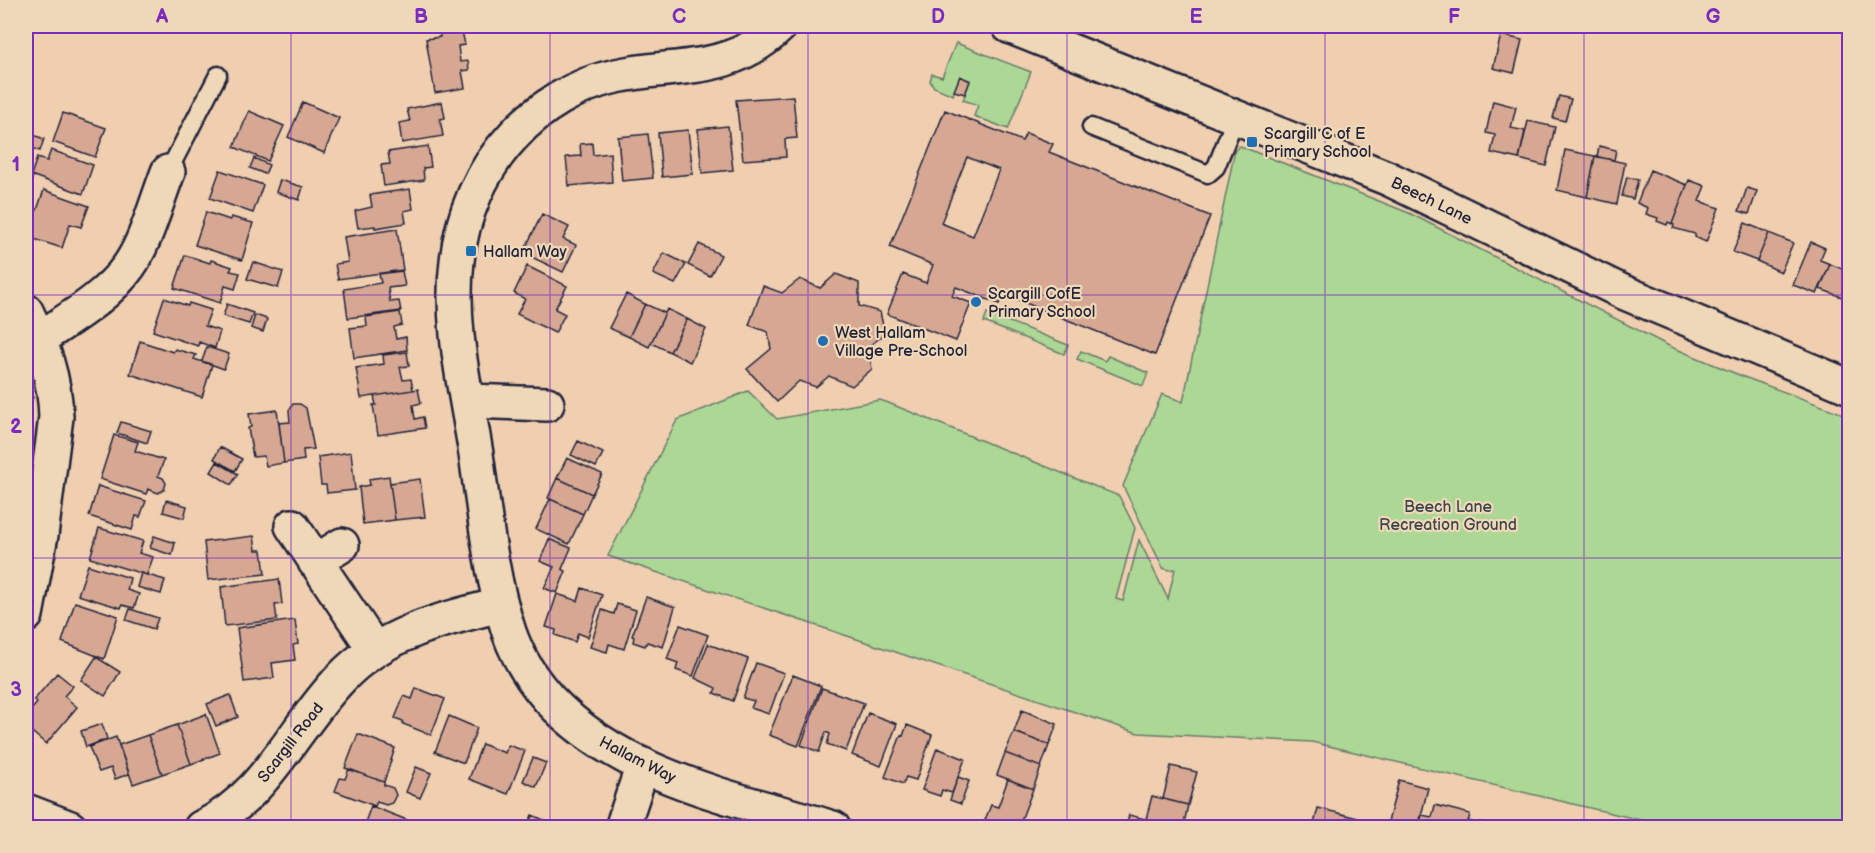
<svg xmlns="http://www.w3.org/2000/svg" width="1875" height="853" font-family="'Balsamiq Sans',sans-serif">
<style>
.green{fill:#acd795;stroke:#677c68;stroke-width:1.5}
.building{fill:#d6a894;stroke:#22223b;stroke-width:1.5;fill-rule:evenodd}
.lines{fill:none;stroke-linecap:round;stroke-linejoin:round}
.service-casing{stroke:#22223b;stroke-width:21}
.minor-casing{stroke:#22223b;stroke-width:38}
.tertiary-casing{stroke:#22223b;stroke-width:38}
.service{stroke:#efd8b7;stroke-width:16}
.minor{stroke:#efd8b7;stroke-width:33}
.tertiary{stroke:#efd8b7;stroke-width:33}
.grid{fill:none;stroke:#7b2cbf;stroke-width:1.5;stroke-opacity:0.55}
.poi-dot{fill:#1f6fb2;stroke:#efd8b7;stroke-width:2}
.labels{text-anchor:middle;stroke-width:4.5;stroke-linejoin:round;paint-order:stroke}
.poi-label{font-size:16px;fill:#22223b;stroke:#efd8b7;text-anchor:start}
.street-label{font-size:16px;fill:#22223b;stroke:#efd8b7}
.park-label{font-size:16px;fill:#3e464d;stroke:#efd8b7}
.neatline{fill:none;stroke:#7b2cbf;stroke-width:2}
.grid-label{font-size:20px;text-anchor:middle;font-weight:bold;fill:#7b2cbf}
</style>
<rect width="100%" height="100%" fill="#efcfb0"/>
<filter id="ink" filterUnits="userSpaceOnUse"><feTurbulence type="fractalNoise" baseFrequency=".0167" numOctaves="2"/><feDisplacementMap in="SourceGraphic" scale="12" xChannelSelector="R" yChannelSelector="G"/><feConvolveMatrix kernelMatrix="1 2 1 2 8 2 1 2 1" color-interpolation-filters="sRGB"/></filter>
<g filter="url(#ink)">
<path class="green" d="M956 43 1031 72 1008 129 974 116 978 105 963 100 970 80 960 77 953 95 934 87 930 81 932 74 942 77Z
M1240 146 1409 213 1669 346 1744 377 1849 416V827H1670L1312 742 1138 733 608 556 677 420 748 391 777 419 880 400 886 402 1119 496 1135 528 1116 599 1123 601 1139 540 1168 599 1175 569 1170 570 1163 568 1123 486 1162 394 1183 402 1235 150Z
M987 313 1068 345 1064 354 984 322Z
M1081 351 1105 361 1108 356 1148 373 1143 386 1077 359Z"/>
<path class="building" d="M439 26H461L465 45 458 46 460 62 468 61 469 70 462 71 465 88 435 93 426 39 440 37Z
M1501 35 1522 40 1514 73 1493 68Z
M960 76 970 81 965 94 954 91Z
M793 96 797 138 785 139 786 157 743 160 736 100Z
M1559 96 1571 99 1565 121 1553 118Z
M1493 101 1516 107 1511 128 1525 131 1519 159 1491 153 1495 135 1486 133Z
M303 102 339 118 324 153 288 137Z
M442 102 445 118 440 119 443 136 402 143 399 123 410 121 407 109Z
M945 110 1022 141 1026 133 1053 144 1049 152 1210 216 1155 355 1003 294 999 304 956 287 952 296 971 303 956 341 887 314 903 274 926 283 933 265 890 247ZM967 157 999 170 973 236 941 223Z
M249 111 284 126 268 161 234 147Z
M63 113 106 128 95 157 53 142Z
M1528 121 1555 127 1546 166 1519 159Z
M728 126 733 170 702 173 698 129Z
M688 130 693 174 662 177 658 133Z
M26 132 44 139 40 151 26 146Z
M648 134 653 178 622 181 618 137Z
M592 143 593 155 610 153 612 182 569 186 566 157 581 156 580 144Z
M428 146 431 167 423 168 424 180 384 186 381 165 390 164 388 152Z
M1599 146 1616 150 1614 160 1597 157Z
M51 150 93 165 83 194 31 175 37 158 47 161Z
M1565 150 1595 156 1587 197 1557 190Z
M1595 156 1625 163 1617 204 1587 197Z
M254 158 269 165 265 174 250 168Z
M220 170 263 185 253 213 210 198Z
M1650 170 1687 185 1672 224 1668 222 1667 225 1657 221 1658 218 1646 214 1648 208 1637 203Z
M26 174 33 176 29 189 26 188Z
M1627 177 1638 180 1633 199 1622 196Z
M280 180 303 187 299 200 276 192Z
M1689 180 1705 186 1699 201 1719 208 1706 242 1695 237V234L1673 228 1674 225 1672 224Z
M1747 188 1757 191 1749 214 1739 211Z
M410 189 413 209 404 211 406 223 375 228V226L358 228 355 211 372 207 370 195Z
M44 190 89 206 81 227 70 224 62 248 28 237 30 231 26 229V215L28 207 37 210Z
M206 212 230 220 231 217 253 223 242 260 195 245Z
M542 214 569 227 563 239 576 245 563 272 523 253Z
M1745 223 1769 233 1757 261 1733 252Z
M397 229 403 270 338 279 335 264 348 262 344 237Z
M1769 233 1793 243 1781 272 1757 261Z
M1811 242 1825 248 1820 260 1830 264 1817 294 1793 285Z
M699 244 721 255 710 276 688 265Z
M664 253 686 264 675 284 653 274Z
M185 255 210 263 211 260 232 267 230 271 240 273 235 289 225 286 220 303 174 288Z
M253 262 283 272 278 288 247 279Z
M1830 264 1850 272V300L1820 289Z
M527 266 567 286 555 309 565 314 555 333 517 314 525 299 514 293Z
M402 271 405 286 388 288 390 302 399 301 401 311 348 318 344 289 381 283 379 274Z
M836 274 859 283V306L880 312 885 334 868 347 872 369 852 386 829 376 816 387 799 381 777 402 747 369 771 349 768 332 749 325 763 286 782 293 800 279 820 288Z
M626 294 645 304 629 337 609 328Z
M164 298 188 306 189 303 211 310 205 326 220 331 215 348 199 342 198 346 153 331Z
M227 304 253 313 249 324 223 316Z
M645 304 665 313 649 347 629 337Z
M667 309 687 319 670 352 651 343Z
M400 312 402 325 394 327 396 339 406 337 407 350 354 358 350 328 367 326 366 317Z
M255 315 267 319 263 332 251 328Z
M687 319 706 329 690 362 670 352Z
M140 341 173 352 175 349 196 355 194 359 212 365 202 397 130 374Z
M207 347 229 354 224 369 202 361Z
M407 352 409 366 400 367 403 380 411 379 413 390 361 398 356 368 384 364 383 355Z
M418 389 421 403 413 405 415 419 423 417 425 428 378 435 373 405H376L374 396Z
M26 395 33 397 26 418Z
M293 404H300L306 408 314 449 303 450 304 460 284 463 279 423 290 422 289 410Z
M277 410 284 463 266 466 264 456 253 457 248 428 251 427 249 414Z
M121 422 151 431 147 443 117 433Z
M114 435 138 442 135 451 164 460 158 476 163 478 166 483 164 490 158 493 148 489 146 494 100 479Z
M578 441 603 453 596 467 571 455Z
M220 447 242 459 235 471 214 459Z
M351 452 355 490 327 493 326 485H321L318 457Z
M567 458 602 474 592 494 557 478Z
M217 462 238 474 231 485 211 472Z
M389 476 395 520 363 524 359 487 370 485 369 479Z
M557 478 592 494 583 514 548 498Z
M420 479 425 517 395 520 390 483Z
M98 486 146 501 140 517 136 516 132 530 89 516Z
M550 499 583 514 569 544 536 529Z
M166 500 187 506 184 518 163 512Z
M99 528 143 541 139 553 153 557 147 575 90 558Z
M154 536 175 543 172 555 150 548Z
M254 536 256 550H262L265 574 208 580 204 542Z
M549 539 571 548 562 569 566 571 557 593 544 588 554 567 540 561Z
M88 565 130 578 127 590 139 594 134 608 122 605 121 608 78 595Z
M141 573 165 580 161 594 137 587Z
M279 579 282 604 275 605 277 620 225 626 221 587Z
M582 588 602 595 588 637 578 633 575 642 555 635 556 630 546 627 557 594 578 601Z
M646 597 675 607 663 647 647 642 645 646 633 642 634 637 632 636Z
M75 602 118 616 104 659 62 642Z
M617 604 636 610 624 649 609 644 607 652 590 647 602 610 614 614Z
M130 609 158 618 154 629 126 620Z
M295 620 298 644 293 645 295 660 272 663 274 678 244 682 237 628Z
M680 625 708 635 693 676 676 670 678 663 667 659Z
M708 644 748 659 733 701 714 693 716 688 695 678Z
M96 657 120 672 105 696 81 680Z
M756 663 784 673 769 714 751 708 754 701 743 698Z
M57 673 73 686 64 696 77 707 46 744 26 727V716L37 703 34 700Z
M793 675 821 686 798 746 769 735Z
M416 688 445 699 431 735 403 724V721L395 718 404 696 412 699Z
M822 688 864 703 846 751 827 744 830 734 826 732 819 752 801 745Z
M230 695 238 717 216 726 207 704Z
M1022 710 1057 724 1049 745 1014 732Z
M868 713 897 724 881 766 852 755Z
M206 714 220 753 191 764 177 725Z
M449 716 477 728 464 763 435 752Z
M102 724 107 739 86 747 81 731Z
M177 725 191 764 162 774 148 735Z
M907 725 932 735 916 780 906 777 903 784 885 777 901 735 903 736Z
M1014 732 1049 745 1041 767 1005 753Z
M358 734 395 748 384 782 345 768Z
M148 735 162 774 133 784 119 745Z
M116 737 129 774 115 779 111 768 99 772 89 747Z
M482 744 505 753 508 745 525 751 508 794 469 779Z
M937 748 965 759 952 793 942 790 940 796 922 790Z
M1005 753 1041 767 1033 789 997 775Z
M533 758 546 763 536 787 523 781Z
M1171 766 1197 772 1188 805 1163 799Z
M416 767 431 773 420 798 406 792Z
M349 769 384 782V785L393 788 396 795 392 803 386 805 377 802 375 806 335 791 340 778 345 779Z
M958 777 969 781 961 804 950 800Z
M1008 779 1033 789 1018 828H1005L985 820 991 805 998 807Z
M1399 780 1428 788 1418 828 1388 822Z
M1152 796 1188 805 1183 828 1146 819Z
M1435 805 1470 814 1467 828H1418L1422 815 1432 817Z
M371 806 407 820 404 828H363Z
M1318 808 1358 818 1355 828H1328L1314 824Z
M532 815 563 828H527Z
M1129 815 1166 824 1165 828H1126Z
M1468 821 1479 824 1480 822 1504 828H1467Z"/>
<g class="lines">
<defs>
<path id="service" d="M1091 127 1208 174 1216 167 1236 117
M168 172 218 75"/>
<path id="minor" d="M26 311C43 346 55 378 56 417L41 535 26 615
M39 339C70 318 107 297 129 266 146 242 157 200 168 172
M468 401 547 404
M292 526 375 650
M315 562 342 545
M26 811 70 828
M201 828C266 797 293 728 341 678 383 633 443 619 501 605
M622 828 643 765"/>
<path id="tertiary" d="M780 26C730 75 677 63 616 76 578 84 539 107 513 136 481 170 462 215 457 261 449 325 466 391 476 454 484 510 491 578 509 632 518 658 531 679 549 699 621 777 735 798 833 828
M1009 26 1387 178 1623 292 1850 387"/>
</defs>
<use href="#service" class="service-casing"/>
<use href="#minor" class="minor-casing"/>
<use href="#tertiary" class="tertiary-casing"/>
<use href="#service" class="service"/>
<use href="#minor" class="minor"/>
<use href="#tertiary" class="tertiary"/>
</g>
</g>
<path class="grid" d="M291 26V828M550 26V828M808 26V828M1067 26V828M1325 26V828M1584 26V828M26 295H1850M26 558H1850"/>
<g class="poi-dot">
<rect x="1246" y="136" width="12" height="12" rx="3"/>
<rect x="465" y="245" width="12" height="12" rx="3"/>
<circle cx="976" cy="302" r="6"/>
<circle cx="823" cy="341" r="6"/>
</g>
<g class="labels">
<g class="poi-label">
<text x="1264" y="139">Scargill C of E<tspan x="1264" dy="18">Primary School</tspan></text>
<text x="483" y="257">Hallam Way</text>
<text x="988" y="299">Scargill CofE<tspan x="988" dy="18">Primary School</tspan></text>
<text x="835" y="338">West Hallam<tspan x="835" dy="18">Village Pre-School</tspan></text>
</g>
<g class="street-label">
<text transform="translate(1432 200) rotate(26)" y="6">Beech Lane</text>
<text transform="translate(290 742) rotate(-52)" y="6">Scargill Road</text>
<text transform="translate(638 759) rotate(27)" y="6">Hallam Way</text>
</g>
<g class="park-label">
<text x="1448" y="512">Beech Lane<tspan x="1448" dy="18">Recreation Ground</tspan></text>
</g>
</g>
<rect width="1875" height="853" fill="none" stroke="#efd8b7" stroke-width="66"/>
<rect x="33" y="33" width="1809" height="787" class="neatline"/>
<g class="grid-label">
<text x="162" y="23">A</text>
<text x="421" y="23">B</text>
<text x="679" y="23">C</text>
<text x="938" y="23">D</text>
<text x="1196" y="23">E</text>
<text x="1454" y="23">F</text>
<text x="1713" y="23">G</text>
<text x="16" y="171">1</text>
<text x="16" y="433">2</text>
<text x="16" y="696">3</text>
</g>
</svg>
